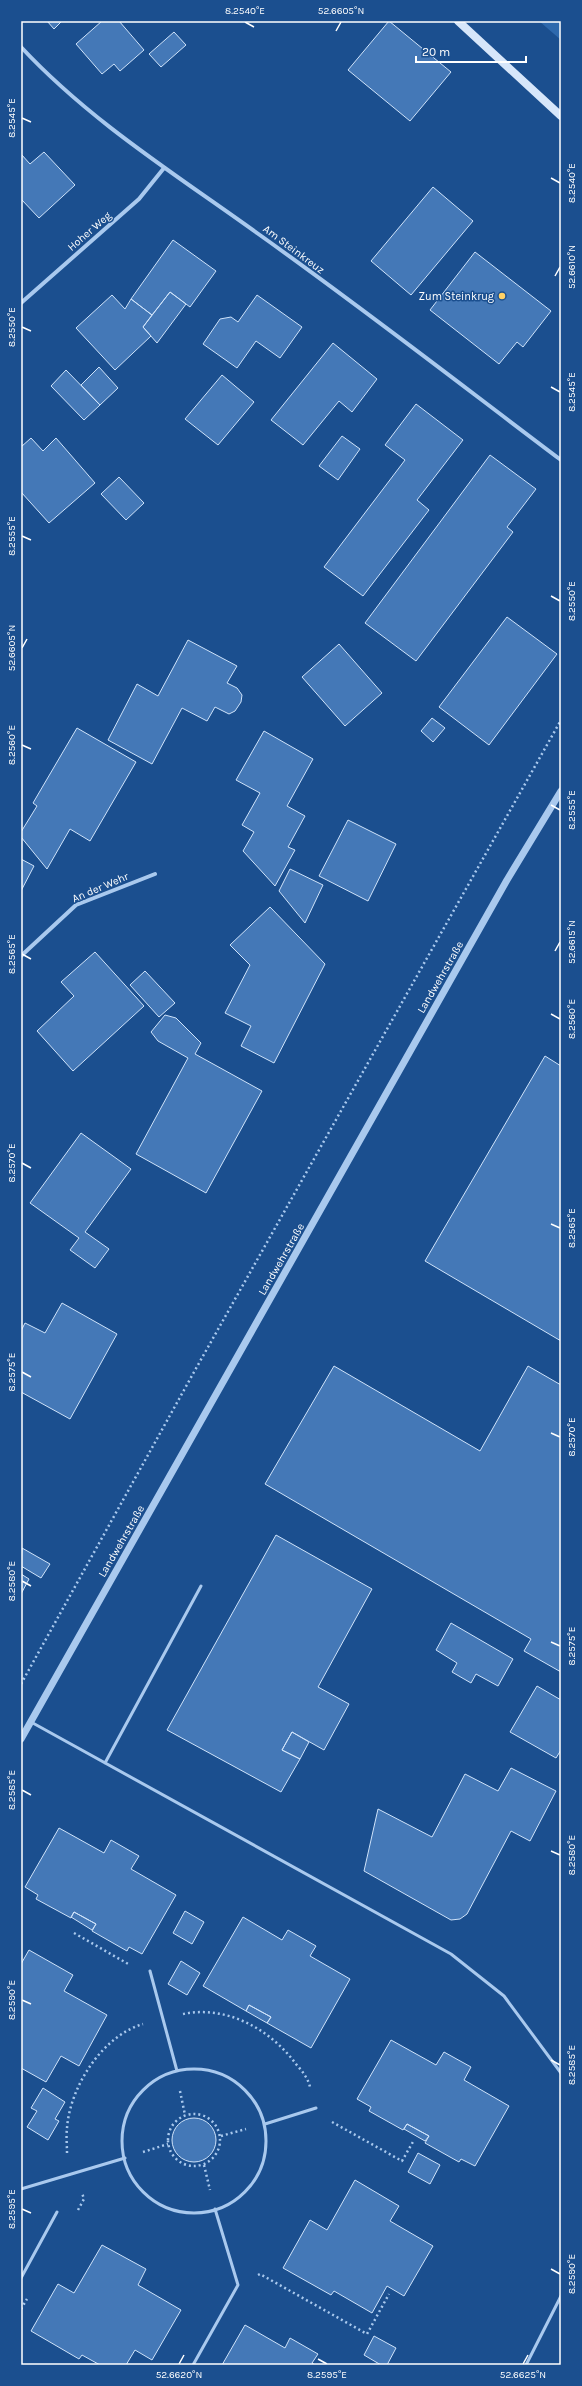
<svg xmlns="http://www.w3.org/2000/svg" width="582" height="2386" font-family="Karla,sans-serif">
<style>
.green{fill:#2e69ad}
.building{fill:#4478b7;stroke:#cfe3fa}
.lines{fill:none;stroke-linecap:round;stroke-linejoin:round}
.path{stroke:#a9c9ee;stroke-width:2.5;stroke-dasharray:2 3;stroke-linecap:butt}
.service{stroke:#a9c9ee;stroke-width:3}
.minor{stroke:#a9c9ee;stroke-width:4}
.tertiary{stroke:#a9c9ee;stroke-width:7}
.secondary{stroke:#d6e6fa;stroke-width:8}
.ticks{fill:none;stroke:#fff;stroke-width:1.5}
.poi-dot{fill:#ffd166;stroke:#1b4f8f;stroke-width:1.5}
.labels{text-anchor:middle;stroke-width:3;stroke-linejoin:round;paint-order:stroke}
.street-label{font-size:11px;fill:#fff;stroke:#1b4f8f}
.poi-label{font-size:11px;fill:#fff;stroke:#1b4f8f;text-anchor:end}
.neatline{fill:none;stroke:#fff;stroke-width:1.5}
.ticks-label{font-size:10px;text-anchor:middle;fill:#fff}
</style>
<rect width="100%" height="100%" fill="#1b4f8f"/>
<path class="green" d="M539 21H561V40Z"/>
<path class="building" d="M47 21H62L54 29Z
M102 21H119L144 50 120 71 114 64 102 74 76 44Z
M389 21 451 72 410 121 348 70Z
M174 32 186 45 161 67 149 54Z
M44 152 75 185 39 218 21 199V154L30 164Z
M433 187 473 221 411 295 371 261Z
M173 240 216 271 190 307 170 292 152 315 131 299Z
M475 252 551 311 523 347 517 342 499 364 430 310Z
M170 292 186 304 157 343 143 327Z
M112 295 125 309 131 299 152 315 143 327 151 336 115 370 76 328Z
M257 295 302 327 280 358 256 341 237 368 203 344 220 319 231 317 238 322Z
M333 343 377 379 352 412 339 401 303 445 271 420Z
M99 367 118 388 100 405 81 385Z
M66 370 100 405 84 420 51 386Z
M222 375 254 402 218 445 185 419Z
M416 404 463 440 417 500 429 510 363 596 324 567 405 460 385 445Z
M342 436 360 449 338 480 319 466Z
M31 438 43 451 56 438 95 483 49 523 21 492V447Z
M490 455 536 489 507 527 513 532 416 661 365 623Z
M119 477 144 503 126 520 101 494Z
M507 617 557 654 489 745 439 707Z
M188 640 237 666 227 683 237 688 242 695 241 702 235 711 229 714 215 707 207 721 182 708 152 764 108 740 137 684 158 696Z
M339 644 382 693 345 726 302 677Z
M432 718 445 728 433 742 421 731Z
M77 728 136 762 90 841 70 829 47 869 21 837V832L37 806 33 803Z
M264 731 313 759 287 806 305 816 288 847 295 850 275 886 243 851 254 832 242 825 260 793 236 780Z
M348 820 396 844 368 901 319 876Z
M21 859 34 866 21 891Z
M290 869 323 885 305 923 279 891Z
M270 907 325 964 274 1063 241 1046 251 1026 225 1013 250 965 230 945Z
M95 952 144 1006 73 1071 37 1031 74 996 61 982Z
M145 971 175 1003 159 1017 130 985Z
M165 1015 176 1018 201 1043 195 1054 262 1091 206 1193 136 1154 188 1058 158 1041 151 1032Z
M545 1056 561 1066V1341L425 1261Z
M81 1133 131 1169 85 1232 109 1249 95 1268 70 1250 79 1238 30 1203Z
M62 1303 117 1334 70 1419 21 1392V1331L25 1323 45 1333Z
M334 1366 480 1451 528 1366 561 1385V1672L524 1651 531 1639 265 1484Z
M276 1535 372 1589 318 1687 349 1704 324 1750 292 1732 282 1750 300 1759 281 1792 167 1730Z
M22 1548 50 1564 41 1578 21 1566Z
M21 1574 29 1579 21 1594Z
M451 1623 513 1659 498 1686 476 1674 471 1683 452 1672 457 1663 436 1650Z
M537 1686 561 1700V1750L556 1758 510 1732Z
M292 1732 309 1742 300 1759 282 1750Z
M511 1768 556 1791 530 1841 511 1831 467 1914 460 1919 451 1920 364 1871 378 1809 432 1837 465 1774 498 1791Z
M59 1828 104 1853 111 1840 139 1856 131 1869 176 1895 142 1954 129 1947 127 1951 92 1931 96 1924 74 1912 71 1918 36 1899 38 1895 25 1887Z
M185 1911 204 1922 192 1944 173 1933Z
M74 1912 96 1924 92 1930 71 1917Z
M243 1917 282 1940 288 1930 316 1946 310 1956 350 1979 311 2048 267 2023 271 2017 249 2005 246 2011 203 1986Z
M29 1950 73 1975 64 1991 107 2015 79 2066 61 2056 46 2082 21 2068V1964Z
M181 1961 200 1973 187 1995 168 1984Z
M249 2005 271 2017 267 2023 246 2011Z
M391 2040 436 2065 444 2052 471 2067 464 2080 509 2106 475 2166 461 2159 459 2162 425 2143 429 2136 407 2124 403 2130 369 2111 371 2107 357 2099Z
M43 2088 65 2102 55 2119 59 2121 48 2140 27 2127 37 2111 31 2108Z
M172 2140a22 22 0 1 1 44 0a22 22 0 1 1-44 0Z
M407 2124 429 2136 425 2141 404 2129Z
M418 2153 440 2165 430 2184 408 2172Z
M355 2180 399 2206 390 2221 433 2246 404 2296 387 2286 372 2313 334 2291 331 2295 283 2268 310 2220 327 2230Z
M102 2245 146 2269 138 2285 181 2310 152 2360 135 2350 126 2365H100L82 2355 79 2359 31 2331 58 2284 74 2293Z
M245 2325 285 2348 290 2338 318 2354 312 2363 315 2365H222Z
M374 2336 396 2348 387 2365H381L364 2355Z"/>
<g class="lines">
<path class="path" d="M21 1684 194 1372 561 720
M74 1933 130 1965
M183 2014C227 2005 270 2029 296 2064 302 2071 308 2078 310 2087
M180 2091 185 2115
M168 2140a26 26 0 1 1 52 0a26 26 0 1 1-52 0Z
M332 2122 402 2161 414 2140
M221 2136 246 2129
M143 2152 168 2144
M67 2153C67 2145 66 2136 67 2128 70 2087 102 2036 143 2024
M204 2165 210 2190
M78 2210 84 2199 82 2193
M258 2275 260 2274 367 2334 389 2294
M21 2309 27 2299"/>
<path class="service" d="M31 1722 451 1954 504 1996 561 2073
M105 1763 201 1586
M150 1971 177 2071
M122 2141a72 72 0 1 1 144 0a72 72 0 1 1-144 0Z
M265 2124 316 2108
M21 2189 125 2158
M21 2278 57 2212
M193 2365 238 2285 215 2209
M526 2365 561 2296"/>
<path class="minor" d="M21 47C90 121 175 174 257 233 360 306 460 384 561 460
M21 303 139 199 164 168
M21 956 76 905 155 874"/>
<path class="tertiary" d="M21 1739 507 880 561 791"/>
<path class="secondary" d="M458 21 561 116"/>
</g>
<path class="ticks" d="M245 22 254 27M336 31 341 22M22 118 31 122M551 178 560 183M555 276 560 267M22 327 31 331M551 387 560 392M22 536 31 540M551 596 560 601M22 648 27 639M22 745 31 749M551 805 560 810M555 951 560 942M22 954 31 959M551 1014 560 1019M22 1163 31 1168M551 1224 560 1228M22 1372 31 1377M551 1433 560 1437M22 1581 31 1586M551 1642 560 1646M22 1790 31 1795M551 1851 560 1855M22 2000 31 2004M551 2060 560 2065M22 2209 31 2213M551 2269 560 2274M318 2359 327 2364M179 2364 184 2355M523 2364 528 2355"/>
<circle class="poi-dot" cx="502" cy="296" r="4"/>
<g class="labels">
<g class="street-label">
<text transform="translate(89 231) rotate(-41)" y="4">Hoher Weg</text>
<text transform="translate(294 249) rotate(37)" y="4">Am Steinkreuz</text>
<text transform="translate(100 887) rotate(-23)" y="4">An der Wehr</text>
<text transform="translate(440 977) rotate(-60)" y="4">Landwehrstraße</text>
<text transform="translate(281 1259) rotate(-60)" y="4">Landwehrstraße</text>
<text transform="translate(121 1541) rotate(-60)" y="4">Landwehrstraße</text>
</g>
<g class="poi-label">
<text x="494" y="300">Zum Steinkrug</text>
</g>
</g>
<rect width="582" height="2386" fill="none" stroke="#1b4f8f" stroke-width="44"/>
<path d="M416 56v6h110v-6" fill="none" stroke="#ffffff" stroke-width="2"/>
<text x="422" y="56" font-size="12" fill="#ffffff" stroke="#1b4f8f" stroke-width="3" paint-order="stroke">20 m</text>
<rect x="22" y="22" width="538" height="2342" class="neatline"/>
<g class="ticks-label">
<text x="245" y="14">8.2540°E</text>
<text x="341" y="14">52.6605°N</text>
<text transform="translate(11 118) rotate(-90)" y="4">8.2545°E</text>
<text transform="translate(571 183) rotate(-90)" y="4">8.2540°E</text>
<text transform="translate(571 267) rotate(-90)" y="4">52.6610°N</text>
<text transform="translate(11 327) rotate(-90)" y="4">8.2550°E</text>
<text transform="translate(571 392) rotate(-90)" y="4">8.2545°E</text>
<text transform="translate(11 536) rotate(-90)" y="4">8.2555°E</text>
<text transform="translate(571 601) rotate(-90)" y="4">8.2550°E</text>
<text transform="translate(11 648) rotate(-90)" y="4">52.6605°N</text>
<text transform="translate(11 745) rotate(-90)" y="4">8.2560°E</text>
<text transform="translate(571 810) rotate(-90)" y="4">8.2555°E</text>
<text transform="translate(571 942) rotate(-90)" y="4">52.6615°N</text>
<text transform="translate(11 954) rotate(-90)" y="4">8.2565°E</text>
<text transform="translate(571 1019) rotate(-90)" y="4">8.2560°E</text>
<text transform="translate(11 1163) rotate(-90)" y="4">8.2570°E</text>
<text transform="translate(571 1228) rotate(-90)" y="4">8.2565°E</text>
<text transform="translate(11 1372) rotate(-90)" y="4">8.2575°E</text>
<text transform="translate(571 1437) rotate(-90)" y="4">8.2570°E</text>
<text transform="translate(11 1581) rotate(-90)" y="4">8.2580°E</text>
<text transform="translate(571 1646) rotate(-90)" y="4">8.2575°E</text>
<text transform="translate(11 1790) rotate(-90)" y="4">8.2585°E</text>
<text transform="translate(571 1855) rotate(-90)" y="4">8.2580°E</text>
<text transform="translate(11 2000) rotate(-90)" y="4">8.2590°E</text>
<text transform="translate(571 2065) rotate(-90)" y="4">8.2585°E</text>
<text transform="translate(11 2209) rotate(-90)" y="4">8.2595°E</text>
<text transform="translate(571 2274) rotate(-90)" y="4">8.2590°E</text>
<text x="179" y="2378">52.6620°N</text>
<text x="327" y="2378">8.2595°E</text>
<text x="523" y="2378">52.6625°N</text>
</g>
</svg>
